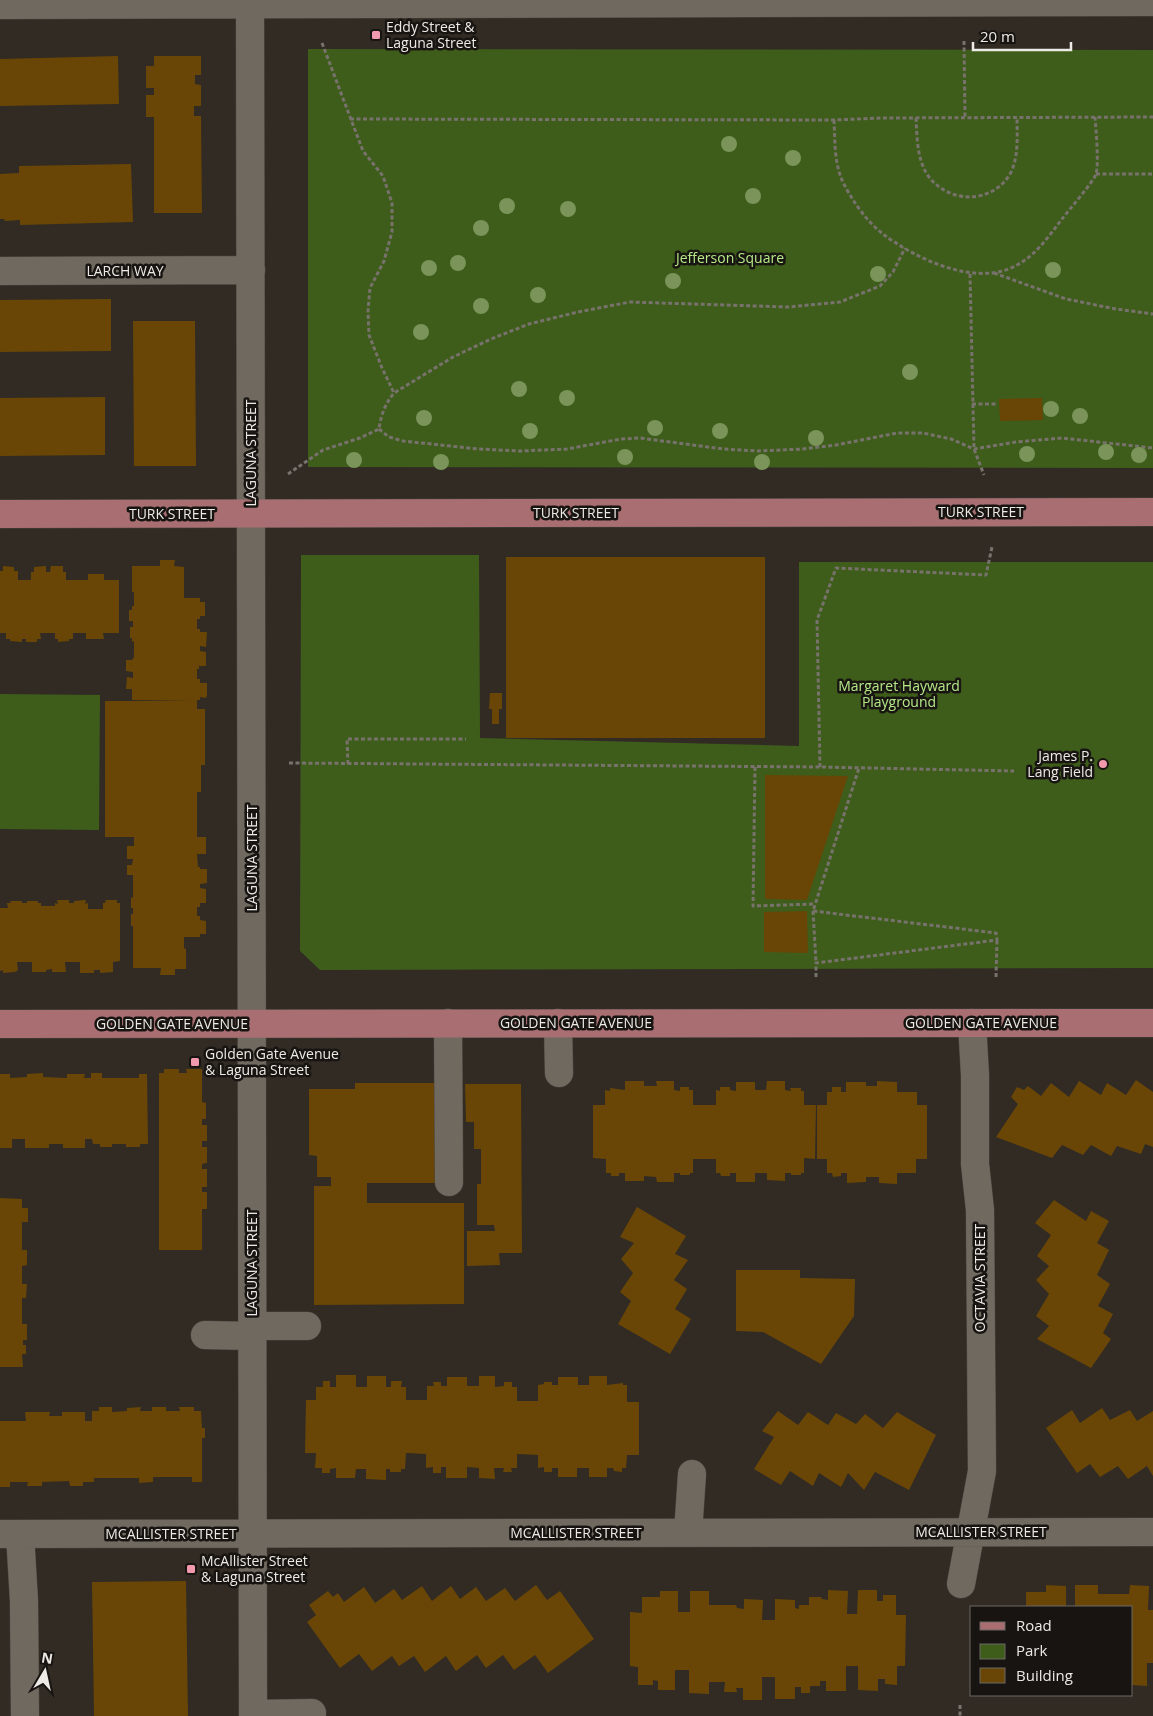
<svg xmlns="http://www.w3.org/2000/svg" width="1153" height="1716" font-family="'Open Sans',sans-serif">
<style>
.green{fill:#3e5d1b}
.building{fill:#694606}
.lines{fill:none;stroke-linecap:round;stroke-linejoin:round}
.minor-casing{stroke:#4c4741;stroke-width:29}
.major-casing{stroke:#4c4741;stroke-width:29}
.path{stroke:#78726c;stroke-width:3;stroke-dasharray:4 2.5;stroke-linecap:butt}
.minor{stroke:#706960;stroke-width:28}
.major{stroke:#a86e71;stroke-width:28}
.tree{fill:#7a945a}
.poi-dot{fill:#f29aad;stroke:#171411;stroke-width:2}
.labels{text-anchor:middle;stroke-width:5;stroke-linejoin:round;paint-order:stroke}
.poi-label{font-size:14px;fill:#ede9e4;stroke:#171411;text-anchor:start}
.park-label{font-size:14px;fill:#b5e987;stroke:#171411}
.street-label{font-size:14px;fill:#ede9e4;stroke:#171411}
</style>
<rect width="100%" height="100%" fill="#312b24"/>
<path class="green" d="M308 49 1153 50V468L308 467Z
M301 555H479L480 738 799 746V562H1153V968L320 970 300 951Z
M0 694 100 695 99 830 0 829Z"/>
<path class="building" d="M118 56 119 104 0 106V59Z
M154 56H201V75H195V84L201 85V106H194V116H201L202 213H154V117H146V95H154V88H146V66H154Z
M131 164 133 222 20 225V220L5 221 4 219H0V174L19 173V166Z
M111 299V351L0 352V300Z
M133 321H195L196 466H134Z
M105 397V455L0 456V398Z
M1042 398 1043 420 1000 421 999 399Z
M506 557H765V738H506Z
M160 560H175L174 566 184 567V598H200V602H205V616H200V619H197V629H200V632H207L206 647 200 646V651L206 652V666H199V669H197V679H200V683H207V695L206 698 200 697V700H197V709H205V765H201V792H197V837H206V854H197L198 867H200V869H207V883L200 884V888L206 889V903H200V907H197V916H200V920L206 921V934H200V937H184V949L186 948V969H175V975H160L161 968H133V926H131V914H133V908H131V897L133 898V875H127V865H132L133 859H127V846H134V837H105V701H191L132 700V689H126L127 677 133 678V672L126 671V660H132L134 657V641L132 642V638H130V627H133V621H129V610H132V606H134V592H132V566H160Z
M3 566 14 567V571H18V580H31V572H34V567L46 566V572H50L51 566H63V572H66V580H88V574H104V580H119V633H103L104 639H86V633H73V639H69V641L58 642V639H55V633H40L41 639H37V642H26V639H22V642L10 641V639H6V633H0V571H3Z
M490 693H502V709H499V724H492V709H489Z
M765 775 848 776 807 900 765 899Z
M57 900H69V903H74V901L86 900 85 904 88 903V909H103V903H105L106 900H117V903H120V961L113 962V972L100 973V970H94V973H80V962H65L66 972H52V969L46 970V972H32V962H17L18 970 15 972 3 973V970L0 971V908H8L7 903H11L10 901H22V903H27V901H38V903H41V906H55V903L58 904Z
M807 911 808 953 764 952V912Z
M164 1069H179V1073H187L186 1069H202V1102L206 1103V1119H202V1125H207V1141H202V1147H207V1163L202 1164V1169H207V1187H202V1192H207V1209H202V1250H159V1073H164Z
M43 1073V1077L67 1078V1074H85L84 1078H91V1073H102V1078H139V1074H147L148 1144H140V1147H126V1144H112V1147H100V1144H93L92 1139H85V1148H63V1144H49V1148H25V1139H12V1148H0V1074H10V1078L27 1077V1074Z
M1136 1080 1153 1092V1147L1145 1144 1141 1154 1117 1146 1111 1156 1091 1145 1083 1155 1062 1145 1052 1158 996 1137 1018 1104 1011 1097 1017 1087 1024 1090 1028 1086 1041 1096 1051 1083 1069 1097 1079 1081 1101 1095 1107 1083 1126 1095Z
M625 1081H644V1086H657L656 1081H674V1090L680 1091V1087H689V1090H693V1105H716V1090L720 1091V1087H730V1090L736 1091V1082H755V1090H766L767 1081H785V1090L791 1091 790 1088H801V1091H804V1105H816L815 1159 804 1158V1173H801V1175H791V1173H785V1181L767 1180V1173H755V1182H736V1173H730V1176H721L720 1173H716V1159H693V1173H690V1175H680V1173H674V1182H657L656 1177 644 1176V1181H625V1173H619V1176H611V1173H606V1159L593 1158V1105H605V1090L610 1091V1088L625 1090Z
M877 1081 897 1082V1092H917V1105H927V1159H916V1173H897V1184L879 1183V1177H866V1182L847 1183V1173H841V1176L833 1177 832 1173H827V1159H817V1105H827V1092H832V1087H841V1092H846V1082H866V1086H877Z
M355 1083H440L441 1183H367V1203H464V1304L314 1305V1186H331V1177H317V1156L309 1155V1089H355Z
M465 1084H521L522 1253H499L500 1265 467 1266V1231H495L494 1225H477V1184H481V1149H474V1122H466Z
M0 1198 22 1199V1208H28V1222H22V1250H27V1265L22 1266V1284H27L26 1298H22V1324H27V1340H23V1345H26V1354H22L23 1367H0Z
M1054 1200 1086 1221 1091 1211 1109 1221 1097 1243 1109 1250 1097 1275 1110 1284 1098 1306 1113 1314 1103 1333 1111 1339 1091 1368 1037 1339 1049 1326 1036 1316 1049 1294 1036 1280 1049 1266 1037 1256 1051 1235 1035 1223Z
M637 1207 686 1236 675 1254 688 1260 674 1280 687 1289 675 1309 691 1319 670 1354 618 1324 631 1301 620 1292 633 1273 621 1259 634 1243 620 1237Z
M736 1270H800V1278L855 1279 854 1316 821 1364 763 1332 736 1331Z
M336 1375H356V1387H367V1376H386V1387H391V1381H402L401 1387H406V1400H427V1386H434L433 1382H441V1386H447V1377H467V1386H479V1376H495V1387L504 1386V1382H512V1387H517V1401H538V1385L544 1384V1382H552V1385H558V1377H578V1385H589V1376H607V1385L623 1383V1385H627V1402H639V1455H627L626 1468H622V1472L614 1471 613 1468H607V1477H589V1468H577V1477H558V1468H552V1472H544V1467L538 1468V1455L517 1454V1468H511L512 1472H503L504 1468H494L495 1479 479 1478V1468L467 1467V1478H446V1467H441V1473H433V1467L426 1468V1454L406 1453 405 1469H401V1472H390V1469H386V1480L366 1479V1469H356L355 1478H336V1468L330 1469V1473H322V1468H315L316 1453H305L306 1400H316V1387H323V1381H330V1387H336Z
M99 1407H112V1412L127 1411V1408L141 1407 140 1411H152V1407H166V1411H180L179 1407H194V1411H201L202 1428H205V1438H202V1482H192V1477H153V1482L139 1483V1478H94V1482H83V1486H70L69 1481 42 1482V1486H27L28 1482H10V1487H0V1421H26L25 1412H50L49 1416H62V1412H85V1421H92V1411H99Z
M1102 1408 1110 1420 1130 1410 1137 1421 1153 1411V1476L1147 1466 1128 1479 1118 1466 1100 1477 1090 1464 1077 1473 1046 1428 1072 1410 1080 1423Z
M778 1411 798 1425 808 1412 828 1425 836 1413 856 1424 865 1414 883 1428 897 1412 936 1435 909 1490 875 1472 864 1490 848 1473 841 1487 819 1473 813 1486 790 1471 781 1485 754 1469 774 1437 762 1431Z
M186 1581 188 1716H94L92 1582Z
M536 1585 547 1600 560 1591 594 1639 548 1673 535 1655 514 1670 503 1655 486 1668 477 1655 456 1671 446 1656 425 1672 414 1656 399 1666 392 1656 372 1671 359 1654 340 1668 307 1622 316 1615 309 1605 328 1591 333 1597 338 1593 344 1602 364 1587 375 1603 394 1589 402 1600 422 1586 432 1601 451 1586 460 1599 476 1587 486 1601 505 1588 515 1601Z
M1046 1585 1066 1586V1607H1026V1592H1046Z
M1075 1585H1098V1594H1129L1130 1585 1149 1586 1148 1610H1153V1663H1147V1686L1132 1685V1607H1075Z
M828 1590 848 1591 847 1614H857L858 1590H877V1601H883V1595H896V1615H906L905 1666H897V1685L885 1684V1679H878V1691L858 1690V1666H846V1691H826V1681H820V1686H810V1693H801V1687H795V1699H775V1677H762V1700H743V1688H736L737 1692H724L725 1682H709V1694L689 1693V1670H675V1690H658V1681L653 1680V1685H638V1667L630 1666V1612L642 1613V1597H660V1591H678V1612H690V1591H709V1605H736L737 1608 744 1609V1599L763 1600 762 1620H775V1599L795 1600V1608L799 1609V1605H809V1597H821L822 1599 828 1600Z"/>
<g class="lines">
<defs>
<path id="minor" d="M250 0 253 1716
M0 5 1153 2
M0 271 251 270
M448 1023 449 1182
M558 1023 559 1073
M252 1326H307
M205 1335 252 1336
M688 1533 692 1474
M0 1534 1153 1532
M20 1534 24 1601 25 1716
M961 1584 982 1471 980 1210 975 1164V1075L972 1023
M253 1714 312 1713"/>
<path id="major" d="M0 514 1153 512
M0 1024 1153 1023"/>
</defs>
<use href="#minor" class="minor-casing"/>
<use href="#major" class="major-casing"/>
<path class="path" d="M964 41 965 118
M322 43 363 151 383 176 392 203V232L384 261 370 288 368 311 369 335 382 368 394 393
M916 118C917 138 917 161 929 177 950 204 992 204 1010 174 1019 158 1017 135 1017 117
M350 119 834 120 882 118 1153 117
M834 120C835 140 834 161 842 180 851 199 866 221 883 234 916 259 977 288 1017 265 1036 255 1049 236 1062 219 1068 211 1094 181 1096 174 1099 164 1096 129 1095 117
M1096 174H1153
M994 273 1066 299 1116 309 1153 314
M970 274 974 449 984 475
M972 404H998
M379 429 389 437 403 441 478 449 520 451 567 449 621 439 640 438 723 449 757 451 803 449 836 445 897 433H923L951 439 974 449 1016 442 1062 438 1153 448
M288 474 323 450 360 438 379 429C381 415 385 404 394 393L453 357 491 339 529 324 578 312 630 302 788 307 840 302 880 286 893 272 905 248
M289 763 820 767 1014 771
M348 764 347 739H466
M755 767 753 906 815 904
M820 767 817 620 836 568 986 575 992 547
M813 911 816 962
M816 977V963L997 940 996 933 813 911 859 768
M996 977 997 940
M960 1705V1716"/>
<use href="#minor" class="minor"/>
<use href="#major" class="major"/>
</g>
<g class="tree">
<circle cx="729" cy="144" r="8"/>
<circle cx="793" cy="158" r="8"/>
<circle cx="753" cy="196" r="8"/>
<circle cx="507" cy="206" r="8"/>
<circle cx="568" cy="209" r="8"/>
<circle cx="481" cy="228" r="8"/>
<circle cx="458" cy="263" r="8"/>
<circle cx="429" cy="268" r="8"/>
<circle cx="1053" cy="270" r="8"/>
<circle cx="878" cy="274" r="8"/>
<circle cx="673" cy="281" r="8"/>
<circle cx="538" cy="295" r="8"/>
<circle cx="481" cy="306" r="8"/>
<circle cx="421" cy="332" r="8"/>
<circle cx="910" cy="372" r="8"/>
<circle cx="519" cy="389" r="8"/>
<circle cx="567" cy="398" r="8"/>
<circle cx="1051" cy="409" r="8"/>
<circle cx="1080" cy="416" r="8"/>
<circle cx="424" cy="418" r="8"/>
<circle cx="655" cy="428" r="8"/>
<circle cx="530" cy="431" r="8"/>
<circle cx="720" cy="431" r="8"/>
<circle cx="816" cy="438" r="8"/>
<circle cx="1106" cy="452" r="8"/>
<circle cx="1027" cy="454" r="8"/>
<circle cx="1139" cy="455" r="8"/>
<circle cx="625" cy="457" r="8"/>
<circle cx="354" cy="460" r="8"/>
<circle cx="441" cy="462" r="8"/>
<circle cx="762" cy="462" r="8"/>
</g>
<g class="poi-dot">
<rect x="371" y="30" width="10" height="10" rx="2.5"/>
<circle cx="1103" cy="764" r="5"/>
<rect x="190" y="1057" width="10" height="10" rx="2.5"/>
<rect x="186" y="1564" width="10" height="10" rx="2.5"/>
</g>
<g class="labels">
<g class="poi-label">
<text x="386" y="32">Eddy Street &amp;<tspan x="386" dy="16">Laguna Street</tspan></text>
<text x="1093" y="761" text-anchor="end">James P.<tspan x="1093" dy="16">Lang Field</tspan></text>
<text x="205" y="1059">Golden Gate Avenue<tspan x="205" dy="16">&amp; Laguna Street</tspan></text>
<text x="201" y="1566">McAllister Street<tspan x="201" dy="16">&amp; Laguna Street</tspan></text>
</g>
<g class="park-label">
<text x="730" y="263">Jefferson Square</text>
<text x="899" y="691">Margaret Hayward<tspan x="899" dy="16">Playground</tspan></text>
</g>
<g class="street-label">
<text x="125" y="276">LARCH WAY</text>
<text transform="translate(251 453) rotate(-90)" y="5">LAGUNA STREET</text>
<text x="981" y="517">TURK STREET</text>
<text x="576" y="518">TURK STREET</text>
<text x="172" y="519">TURK STREET</text>
<text transform="translate(252 858) rotate(-90)" y="5">LAGUNA STREET</text>
<text x="576" y="1028">GOLDEN GATE AVENUE</text>
<text x="981" y="1028">GOLDEN GATE AVENUE</text>
<text x="172" y="1029">GOLDEN GATE AVENUE</text>
<text transform="translate(252 1263) rotate(-90)" y="5">LAGUNA STREET</text>
<text transform="translate(980 1278) rotate(-90)" y="5">OCTAVIA STREET</text>
<text x="981" y="1537">MCALLISTER STREET</text>
<text x="576" y="1538">MCALLISTER STREET</text>
<text x="171" y="1539">MCALLISTER STREET</text>
</g>
</g>
<rect x="970" y="1606" width="162" height="90" fill="#171411" stroke="#6d6965"/>
<rect x="980" y="1622" width="25" height="8" fill="#a86e71" stroke="#6d6965"/>
<text x="1016" y="1631" font-size="15" fill="#ede9e4">Road</text>
<rect x="980" y="1644" width="25" height="15" fill="#3e5d1b" stroke="#6d6965"/>
<text x="1016" y="1656" font-size="15" fill="#ede9e4">Park</text>
<rect x="980" y="1668" width="25" height="15" fill="#694606" stroke="#6d6965"/>
<text x="1016" y="1681" font-size="15" fill="#ede9e4">Building</text>
<g transform="translate(45 1671) rotate(9)" stroke="#171411" stroke-width="4" paint-order="stroke">
<path d="M0-4L9 19L0 12L-9 19Z" fill="#ede9e4"/>
<text y="-8" font-size="14" font-weight="bold" text-anchor="middle" fill="#ede9e4">N</text>
</g>
<path d="M973 42v8h98v-8" fill="none" stroke="#ede9e4" stroke-width="2.5"/>
<text x="980" y="42" font-size="15" fill="#ede9e4" stroke="#171411" stroke-width="4" paint-order="stroke">20 m</text>
</svg>
